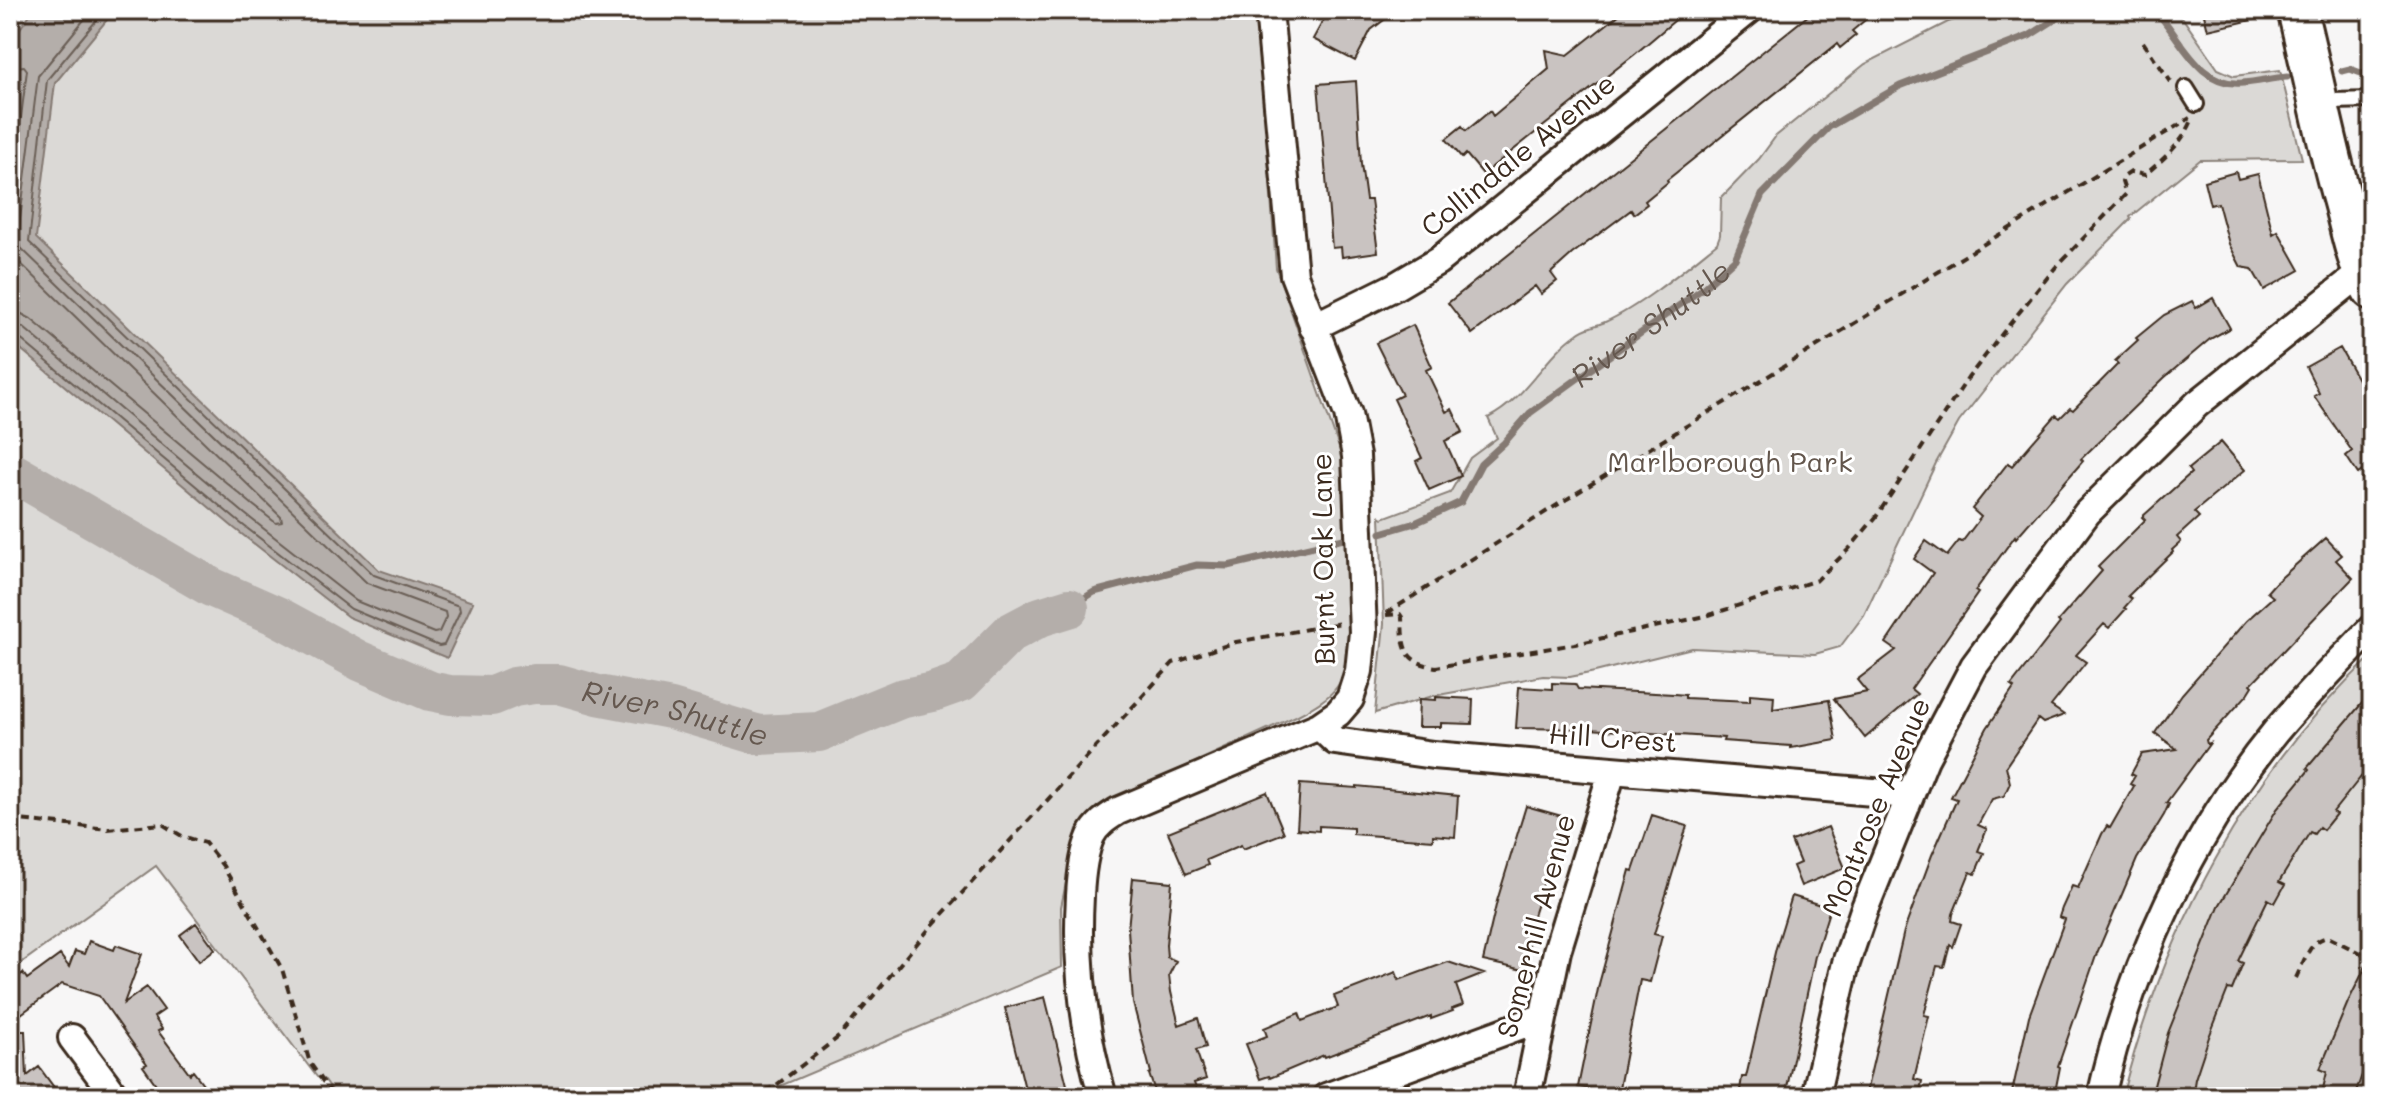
<svg xmlns="http://www.w3.org/2000/svg" width="2382" height="1107" font-family="Mali,sans-serif">
<style>
.green{fill:#dbd9d6;stroke:#8b827a;stroke-width:2}
.water{fill:#b4aeaa;stroke:#847972;stroke-width:2}
.lines{fill:none;stroke-linecap:round;stroke-linejoin:round}
.shore{stroke:#6b5f56;stroke-width:2}
.stream{stroke:#847972;stroke-width:7}
.river{stroke:#b4aeaa;stroke-width:40}
.building{fill:#c9c3c1;stroke:#3b2a1e;stroke-width:2}
.lane-casing{stroke:#3b2a1e;stroke-width:20}
.street-casing{stroke:#3b2a1e;stroke-width:32}
.secondary-casing{stroke:#3b2a1e;stroke-width:44}
.path{stroke:#3b2a1e;stroke-width:4;stroke-dasharray:8 6;stroke-linecap:butt}
.lane{stroke:#fff;stroke-width:14}
.street{stroke:#fff;stroke-width:26}
.secondary{stroke:#fff;stroke-width:38}
.labels{text-anchor:middle;stroke-width:6;stroke-linejoin:round;paint-order:stroke}
.street-label{font-size:28px;fill:#3b2a1e;stroke:#fff}
.park-label{font-size:28px;fill:#63564c;stroke:#fff}
.water-label{font-size:30px;font-style:italic;fill:#65584f;stroke:#fff}
</style>
<rect width="100%" height="100%" fill="#f7f6f6"/>
<filter id="ink" filterUnits="userSpaceOnUse"><feTurbulence type="fractalNoise" baseFrequency=".0125" numOctaves="2"/><feDisplacementMap in="SourceGraphic" scale="16" xChannelSelector="R" yChannelSelector="G"/><feConvolveMatrix kernelMatrix="1 2 1 2 8 2 1 2 1" color-interpolation-filters="sRGB"/></filter>
<g filter="url(#ink)">
<path class="green" d="M10 10H1258L1276 268 1343 459 1351 637C1347 684 1337 695 1296 716L1099 806 1077 829 1061 907 1062 967 754 1097H337L325 1080 317 1077 156 866 10 971Z
M1986 10H2177L2218 69 2234 76 2280 70 2302 159 2200 160 2130 217 2131 219 2067 284 1959 422 1936 463 1864 615 1840 647 1815 654 1692 648 1595 672 1570 677 1543 676 1433 696 1375 713 1384 624 1380 516 1383 518 1450 493 1470 458 1497 438 1488 418C1526 399 1543 358 1577 334 1585 327 1596 326 1605 322 1641 306 1686 268 1717 243L1720 235 1721 198 1759 159 1776 136 1865 64 1948 22Z
M2372 656V1097H2122C2164 932 2247 773 2372 656Z"/>
<path class="water" d="M33 10H115L55 83 36 238 379 570 473 602 447 658 348 617 234 528 10 340V43Z"/>
<g class="lines">
<path class="shore" d="M10 68 24 66 27 70 10 203
M10 253 281 517 282 522 276 523 253 505 31 319 20 313 10 312
M10 324 24 328 245 514 356 601 434 633 439 632 446 617 445 612 367 583 21 248 18 235 38 76 92 10
M10 334 18 337 239 522 351 609 439 646 444 645 460 611 459 606 374 575 29 242 47 80 105 10"/>
<g class="stream">
<path d="M2155 10C2181 37 2198 88 2243 83 2258 82 2272 78 2287 77"/>
<path d="M2342 71 2350 69 2372 77"/>
<path id="s1" d="M1381 533 1415 523 1461 502 1481 464 1504 443 1530 413 1702 289 1735 259 1762 195 1829 127 1900 86 2029 36 2070 10"/>
<path d="M1069 608 1094 592 1197 565 1228 566 1352 537"/>
</g>
<path class="river" id="s2" d="M10 471 211 587 277 616 360 661 430 691 450 695 492 696 514 687 534 684H559L598 695 671 709 759 735 819 732 900 699 933 692 961 682 1010 633 1040 617 1069 608"/>
</g>
<path class="building" d="M1329 10H1397L1371 30 1355 61 1313 39Z
M1625 10H1687L1635 54 1483 174 1466 154 1462 158 1446 139 1462 126 1466 131 1490 111 1493 116 1549 69 1546 50 1568 55Z
M1815 10H1877L1852 31 1856 35 1840 48 1837 44 1667 180 1668 182 1645 201 1647 204 1634 214 1631 210 1572 254 1551 273 1557 281 1541 294 1535 286 1472 334 1448 303Z
M2203 10H2264L2265 17 2208 30Z
M1356 81 1361 164 1366 200H1371L1378 252 1342 257 1341 247 1332 248 1318 84Z
M2236 172 2238 179 2258 174 2273 234 2278 231 2300 270 2264 290 2252 269 2241 267 2229 244 2218 203 2210 205 2204 181Z
M2213 298 2230 328 2210 339 2164 378 2081 459 2083 461 2016 538 2015 536 1975 591 1978 593 1911 689 1917 694 1865 738 1834 699 1867 692 1857 680 1896 650 1886 643 1933 573 1914 559 1926 541 1947 556 1959 541 1962 542 1981 517 1972 509 2008 463 2012 466 2056 415 2060 418 2070 408 2073 410 2118 364 2115 361 2138 340 2136 338 2164 315 2192 301 2196 308Z
M1413 325 1432 367 1426 370 1446 412 1452 409 1463 432 1445 441 1461 476 1429 490 1416 461 1422 458 1394 399 1402 395 1376 343Z
M2340 348 2372 404V480L2365 469 2358 474 2346 456 2352 451 2314 396 2319 393 2306 367Z
M2221 442 2245 470 2194 512 2199 517 2177 537 2181 542 2172 550 2173 552 2128 596 2132 599 2124 608 2126 609 2109 628 2104 624 2076 655 2086 662 2051 706 2064 715 2043 723 2038 719 2006 766 2010 783 2004 796 1992 799 1978 825 1987 829 1978 851 1984 853 1975 874 1970 872 1953 914 1952 921 1961 924 1953 947 1950 945 1944 967 1937 966 1924 1015 1929 1016 1914 1079 1922 1081 1919 1097H1865L1904 931 1932 855 1957 799 1951 797 1987 728 2014 688 2011 686 2060 623 2058 621 2102 571 2098 567 2145 520 2142 517 2191 473 2188 469Z
M2326 538 2342 555 2336 560 2353 578 2251 684 2253 686 2248 694 2206 740 2207 744 2210 743 2166 803 2169 804 2164 815 2137 859 2097 953 2058 1066 2060 1067 2054 1097H2011L2029 1016 2065 919 2059 917 2062 908 2072 886 2078 888 2102 834 2107 826 2110 828 2134 786 2130 784 2135 776 2131 774 2142 754 2177 749 2155 733 2182 694 2246 621 2273 597 2267 592 2274 584Z
M1552 683 1575 684 1578 689 1674 694 1685 695V698L1750 701V694L1774 696 1773 709 1829 700 1836 740 1791 748V746L1723 741 1724 738 1589 729 1516 728 1519 687 1552 689Z
M1436 697 1473 699 1472 724 1441 723V727H1418L1419 699 1436 700Z
M2363 702 2372 710V763L2333 812 2336 814 2323 830 2319 827 2314 834 2310 832 2279 882 2285 885 2275 903 2268 899 2238 961 2243 963 2232 990 2228 989 2209 1037 2195 1079 2192 1097H2151L2168 1033 2219 906 2277 809 2309 770 2307 768Z
M1300 784 1357 788V786L1458 796 1455 837 1433 835V840L1353 834V828L1319 826V831L1297 829Z
M1267 792 1284 833 1243 849 1241 845 1206 860 1208 865 1186 874 1168 832Z
M1526 806 1565 817 1530 925H1533L1523 970 1483 961 1497 901Z
M1652 815 1687 826 1654 934 1662 936 1650 982 1640 980 1618 1093 1578 1087 1599 984 1630 870 1633 871Z
M1828 827 1845 868 1801 886 1793 866 1800 863 1791 841Z
M1133 878 1172 882 1166 945 1167 957 1176 961 1169 975 1171 992 1179 1025 1198 1018 1206 1047 1196 1050 1206 1079 1194 1083 1199 1097H1157L1149 1074 1151 1073 1133 1003 1128 929Z
M1792 896 1830 908 1815 956 1785 1097H1739L1742 1077H1746L1776 948Z
M196 923 215 949 199 961 180 935Z
M89 941 114 950 116 945 142 954 124 1003 147 987 164 1010 154 1017 162 1029 158 1031 190 1074 193 1071 213 1097H165L143 1066 147 1064 99 996 62 984 10 1022V983L23 973 27 979 60 955 69 967 75 951 84 954Z
M2372 954V1047L2354 1097H2321L2327 1072 2320 1069 2348 1002Z
M1448 962 1484 974 1456 985 1463 1005 1452 1009 1453 1011 1431 1019V1016L1325 1057 1324 1055 1270 1078 1269 1076 1260 1079 1246 1044 1267 1036 1264 1028 1299 1013 1302 1021 1338 1007 1334 996 1396 972 1399 980Z
M1045 997 1068 1089 1038 1097H1027L1005 1008Z
M10 1031H25L27 1076 39 1067 61 1097H20L10 1083Z"/>
<g class="lines">
<defs>
<path id="lane" d="M2186 88 2196 104
M2321 98 2332 101 2372 100"/>
<path id="street" d="M1313 327 1394 287 1438 261 1749 10
M1319 726 1335 741 1433 755 1909 795
M72 1038 116 1097
M1103 1097C1084 1032 1076 964 1080 896 1081 877 1083 854 1091 836 1097 824 1107 818 1118 811L1319 726 1338 713 1350 699 1359 671 1363 632 1356 456 1348 414 1294 275 1269 10
M1326 1097 1541 1018
M1527 1097 1557 951 1612 772
M1815 1097 1846 963 1864 910 1925 759 1974 666 2087 513 2197 404 2362 272
M2101 1097C2130 968 2192 833 2276 731 2306 695 2339 662 2372 628"/>
<path id="secondary" d="M2297 10C2313 74 2325 139 2343 202 2351 232 2356 263 2372 290"/>
</defs>
<use href="#lane" class="lane-casing"/>
<use href="#street" class="street-casing"/>
<use href="#secondary" class="secondary-casing"/>
<path class="path" d="M2143 42 2171 82
M1387 613 1549 510 2190 118
M1386 615 1400 614 1402 617C1403 646 1402 662 1436 667L1575 644 1706 616 1817 580 1848 550 1876 517 1968 378 2005 330 2055 268 2126 194 2122 182 2125 176 2131 172 2145 175C2163 159 2183 143 2192 120
M10 819 108 829 162 824 182 836 205 843 223 866 282 969 310 1063 334 1097
M2296 978C2304 962 2309 940 2328 937L2372 959
M752 1097 775 1086 840 1036 929 929 1173 663 1236 642 1341 623"/>
<use href="#lane" class="lane"/>
<use href="#street" class="street"/>
<use href="#secondary" class="secondary"/>
</g>
</g>
<g class="labels">
<g class="street-label">
<text transform="translate(1518 155) rotate(-39)" y="10">Collindale Avenue</text>
<text transform="translate(1323 559) rotate(-91)" y="10">Burnt Oak Lane</text>
<text transform="translate(1613 738) rotate(4)" y="10">Hill Crest</text>
<text transform="translate(1876 807) rotate(-67)" y="10">Montrose Avenue</text>
<text transform="translate(1536 926) rotate(-75)" y="10">Somerhill Avenue</text>
</g>
<g class="park-label">
<text x="1730" y="472">Marlborough Park</text>
</g>
<g class="water-label">
<text dy="10" stroke="none"><textPath href="#s1" startOffset="350">River Shuttle</textPath></text>
<text dy="10" stroke="none"><textPath href="#s2" startOffset="726">River Shuttle</textPath></text>
</g>
</g>
<rect width="2382" height="1107" fill="none" stroke="#fff" stroke-width="40"/>
<rect x="20" y="20" width="2342" height="1067" fill="none" stroke="#3b2a1e" stroke-width="3" filter="url(#ink)"/>
</svg>
